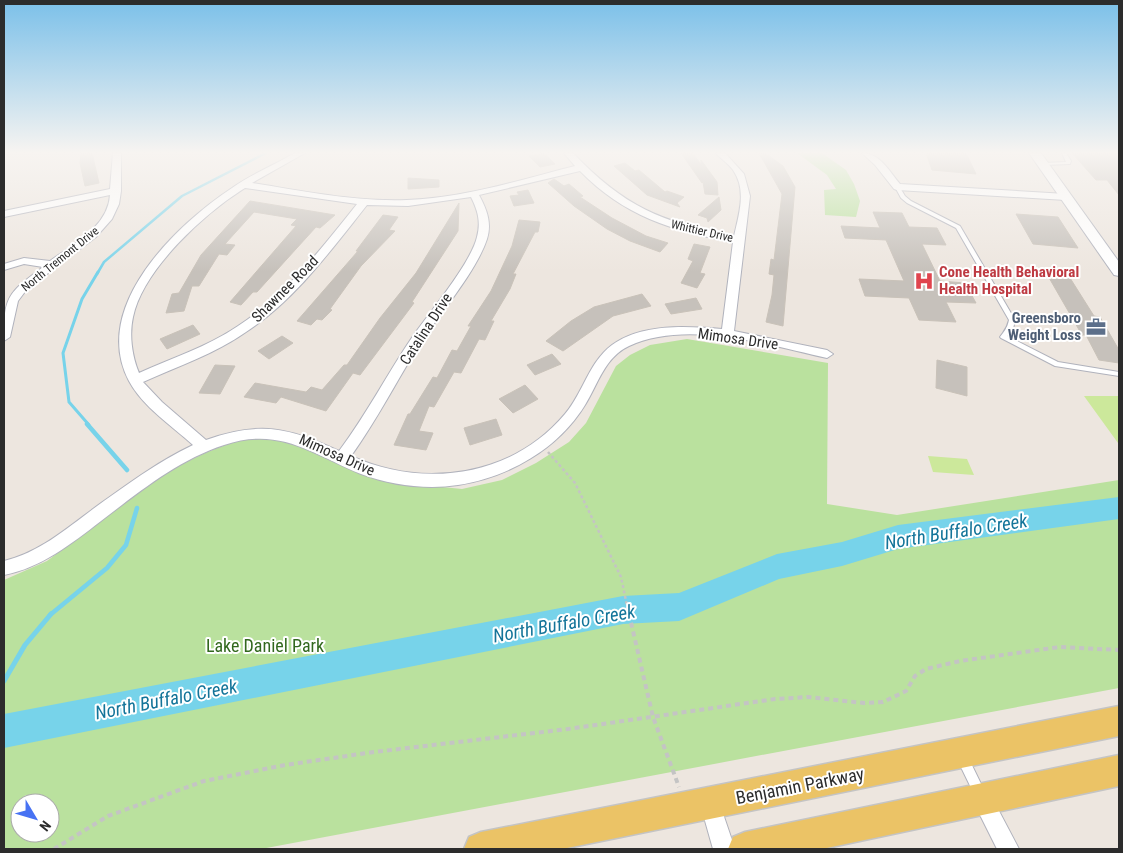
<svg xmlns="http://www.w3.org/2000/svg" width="1123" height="853" font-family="'Roboto Condensed',sans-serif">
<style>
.green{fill:#bae19e;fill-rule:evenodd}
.pitch{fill:#cce89b}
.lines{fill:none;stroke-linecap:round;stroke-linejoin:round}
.stream-far3{stroke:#77d3ea;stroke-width:2.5}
.stream-far2{stroke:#77d3ea;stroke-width:3}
.stream-far1{stroke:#77d3ea;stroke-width:4.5}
.stream{stroke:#77d3ea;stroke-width:5}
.river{fill:#77d3ea;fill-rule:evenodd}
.building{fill:#c6c1bb;stroke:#c9c2b9}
.lane-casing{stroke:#b0b2bc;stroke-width:2}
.street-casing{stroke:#b0b2bc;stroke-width:2}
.secondary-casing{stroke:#b0b2bc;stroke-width:2}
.primary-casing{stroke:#c4c4c4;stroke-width:3}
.path-far1{stroke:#c4c4c4;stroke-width:2.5;stroke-dasharray:3 2.5;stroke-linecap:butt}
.path{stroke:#c4c4c4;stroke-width:4;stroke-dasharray:5 4;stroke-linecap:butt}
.lane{fill:#fff;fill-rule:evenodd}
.street{fill:#fff;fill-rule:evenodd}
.secondary{fill:#fff;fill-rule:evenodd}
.primary{fill:#ebc366;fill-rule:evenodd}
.labels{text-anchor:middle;stroke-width:4;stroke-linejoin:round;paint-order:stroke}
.far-street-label{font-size:12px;fill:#2c2c2c;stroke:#fff}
.health-label{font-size:15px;font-weight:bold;fill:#be3a42;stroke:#fff;text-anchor:start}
.street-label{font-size:15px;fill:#2c2c2c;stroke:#fff}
.service-label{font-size:15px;font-weight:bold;fill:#4e5e75;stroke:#fff;text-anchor:end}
.near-park-label{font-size:18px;fill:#32681e;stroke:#fff}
.near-street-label{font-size:18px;fill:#2c2c2c;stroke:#fff}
.near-water-label{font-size:19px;font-style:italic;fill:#137499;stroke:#fff}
</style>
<rect width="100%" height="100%" fill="#ede6df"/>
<path class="green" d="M797 153H822L846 170 854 184 860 201 856 217 825 215 824 190 836 189 827 175Z
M687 339 828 363 827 504 897 515 1119 480V688L261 849H4V580L47 561 166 472 205 453 241 439 279 438 383 481 462 489 502 480 536 463 569 442 586 423 616 366 630 355 650 345ZM20 803H50V833H20Z"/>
<path class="pitch" d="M1084 396H1119V443H1118Z
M928 456 967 459 974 475 933 472Z"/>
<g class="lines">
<path class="stream-far3" d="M97 274 104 262 182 196 266 153"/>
<path class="stream-far2" d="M89 425 69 402 63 353 82 299 98 272"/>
<path class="stream-far1" d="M87 424 127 470
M50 615 107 568 126 545 137 508"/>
<path class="stream" d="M4 681 25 645 51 614"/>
<path class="river" d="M1119 497V519L898 549 842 566 779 579 679 621 623 624 4 748V714L623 596 679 593 777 554 842 542 898 525Z"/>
</g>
<path class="building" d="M81 153H92L99 183 85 186 80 163Z
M544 153 555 164 540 167 529 156Z
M681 153H692L701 164V160L717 182 718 195 705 194 703 182 702 183Z
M759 153H765L783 166 795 187 783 326 766 322 772 295 774 275 769 274 771 259 774 260 782 194Z
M926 153H966L976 174 932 170Z
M1072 153H1119V195L1107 180H1096Z
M625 163 635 171 639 170 665 192 667 191 684 197 677 203 680 207 647 195 614 166Z
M408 178 439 180V187L408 189Z
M554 179 564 186 569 184 583 196 580 197 612 218 646 236 668 243 660 252 630 241 607 229 574 206 548 183Z
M528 190 534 203 514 206 510 196 519 195 517 192Z
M719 197 721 210 708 222 707 218 698 215Z
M250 201 335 215 320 228 316 227 257 292H253L241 305 230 302 296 226 291 225 297 219 254 212 225 244 235 245 227 255 219 254 199 286H192L184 311 166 313 172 294 179 293 201 255Z
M459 203 458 231 412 302 414 303 360 375 353 373 326 411 281 397 276 403 244 397 255 383 306 392 311 387 322 390 344 365H347L380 318 416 273Z
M873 212 902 213 909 227 937 228 946 245 922 244 940 281 965 283 976 303 946 302 956 322 919 320 909 298 865 296 859 279 904 281 886 240 845 238 841 226 880 228Z
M1016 214 1058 217 1078 248 1033 244Z
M383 215 398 217 389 230 395 231 361 266 330 309 332 310 322 320 317 319 311 325 297 321 358 251H356Z
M519 220 540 222 538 232H535L513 274H516L510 289 491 321H494L485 340 479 339 461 373 454 372 434 407 429 406 419 431 433 433 426 450 394 445 408 414H410L433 377 437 378 452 350 457 351 471 326H468L491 291 512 246Z
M694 244 710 247 700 273 705 274 697 288 681 283 693 261 688 259Z
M1044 269 1065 270 1094 316 1100 317 1119 350V363L1099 360 1086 335H1082Z
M642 294 651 306 613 316 563 351 546 341 571 321 594 307Z
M696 298 702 309 671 314 665 304Z
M193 325 200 334 167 349 160 339Z
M282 336 293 343 269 359 258 351Z
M552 354 561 364 535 375 527 365Z
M937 360 967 367V396L936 388Z
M215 365 235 366 220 394 199 393Z
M525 385 538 399 513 413 499 399Z
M496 419 502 435 470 445 464 428Z"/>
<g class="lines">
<defs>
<path id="lane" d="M1062 153H1066L1071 161 1070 164 1043 165 1041 164 1043 163 1066 162Z
M895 186H899L905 196 911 201 960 226 1015 320 1013 329 1007 336 1058 362 1119 372V376L1055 366 1001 338 1000 337C1005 330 1007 329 1009 320L956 228 907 203 901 198 895 187Z
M963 754 967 755 983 788 984 792 983 796 979 797 975 796 959 763 958 759 959 755Z"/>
<path id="street" d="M113 153H121V191L119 204 112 219 96 237 27 289 18 301 10 337 4 341C4 296 7 294 43 267L24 264 4 270V264L24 258 50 261C73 244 108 227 110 195L4 217V211L110 189Z
M295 153H305L252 183C303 191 356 202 407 200 464 198 520 180 575 166L564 153H573C623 206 662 223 734 236 739 214 747 190 733 170 728 163 721 159 716 153H725L744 174 750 196 734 331 827 350 833 354 827 358C768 345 687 319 629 346 605 357 598 384 585 405 558 449 509 477 458 485 426 490 391 485 361 474 312 454 280 426 224 445 178 460 139 492 101 521 71 544 41 568 4 575V561C38 553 65 530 93 509 125 486 157 462 193 445 171 425 143 407 129 381 90 307 176 225 232 188 252 174 274 165 295 153ZM580 171C624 216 672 231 733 242L722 329C687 326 642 323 612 345 589 362 583 393 565 414 512 477 424 489 351 456 377 420 397 380 421 342 440 314 477 270 487 239 492 223 487 210 479 195ZM245 188 357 204C322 248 286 295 238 326 207 347 172 358 139 373 132 356 129 335 133 317 143 269 205 213 245 188ZM471 197C478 211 481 222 477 237 471 263 430 312 413 336 387 374 367 414 339 451 289 427 259 421 206 440L162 402 143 382C178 366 215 354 246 332 295 300 331 250 367 205L408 206Z
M862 153C880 153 889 171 900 184L1066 194 1071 197 1066 200 897 190 894 189 875 165Z
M982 789 989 792 1019 849H997L972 799 975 792Z
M710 793 717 796 735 849H713L700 803 703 796Z"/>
<path id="secondary" d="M1029 153H1041L1119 262V276L1114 275Z"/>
<path id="primary" d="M1119 706V736L562 849H464L469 837 481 832Z
M1119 755V786L822 849H728L733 837 745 832Z"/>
</defs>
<use href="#lane" class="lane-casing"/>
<use href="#street" class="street-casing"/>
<use href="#secondary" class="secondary-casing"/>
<use href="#primary" class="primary-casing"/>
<path class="path-far1" d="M548 452 575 483 621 577 629 615"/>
<path class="path" d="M629 614 653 717 679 787
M54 849 108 816 204 781 285 765 374 752 568 729 775 699 808 697 864 703 883 702 906 691 915 676 926 669 960 661 1060 647 1119 650"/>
<use href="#lane" class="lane"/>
<use href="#street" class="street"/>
<use href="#secondary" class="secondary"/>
<use href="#primary" class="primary"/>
</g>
<linearGradient id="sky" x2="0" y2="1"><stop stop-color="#7bc0e9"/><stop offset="0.56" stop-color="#f7f4f1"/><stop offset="1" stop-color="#f7f4f1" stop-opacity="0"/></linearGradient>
<rect width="1123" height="272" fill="url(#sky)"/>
<defs>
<symbol id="hospital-bare" viewBox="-9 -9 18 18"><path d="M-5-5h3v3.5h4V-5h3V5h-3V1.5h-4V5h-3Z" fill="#e0444e" stroke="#fff" stroke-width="2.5" paint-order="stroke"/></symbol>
<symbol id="office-bare" viewBox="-9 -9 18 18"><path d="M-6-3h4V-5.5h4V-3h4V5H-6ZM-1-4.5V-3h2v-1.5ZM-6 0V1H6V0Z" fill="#5c6f8a" stroke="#fff" stroke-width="2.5" paint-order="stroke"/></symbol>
</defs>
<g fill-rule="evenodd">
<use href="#hospital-bare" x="910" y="267" width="28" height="28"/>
<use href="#office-bare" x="1082" y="313" width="28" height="28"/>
</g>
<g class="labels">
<g class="far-street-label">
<text transform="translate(702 231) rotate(13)" y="4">Whittier Drive</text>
<text transform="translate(60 259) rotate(-39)" y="4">North Tremont Drive</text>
</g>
<g class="health-label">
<text x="939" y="277">Cone Health Behavioral<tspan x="939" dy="17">Health Hospital</tspan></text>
</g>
<g class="street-label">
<text transform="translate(285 289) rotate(-45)" y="5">Shawnee Road</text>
<text transform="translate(426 329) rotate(-57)" y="5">Catalina Drive</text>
<text transform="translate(738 339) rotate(8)" y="5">Mimosa Drive</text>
<text transform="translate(337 455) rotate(24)" y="5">Mimosa Drive</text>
</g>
<g class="service-label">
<text x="1081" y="323">Greensboro<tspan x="1081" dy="17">Weight Loss</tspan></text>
</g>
<g class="near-park-label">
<text x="265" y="652">Lake Daniel Park</text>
</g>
<g class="near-street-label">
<text transform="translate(800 786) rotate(-11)" y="6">Benjamin Parkway</text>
</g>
<g class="near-water-label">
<text transform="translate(956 531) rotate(-9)" y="7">North Buffalo Creek</text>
<text transform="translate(564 623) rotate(-10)" y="7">North Buffalo Creek</text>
<text transform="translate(166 699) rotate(-11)" y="7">North Buffalo Creek</text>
</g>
</g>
<rect width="1123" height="853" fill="none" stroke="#2c2c2c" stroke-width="10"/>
<g transform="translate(35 818) rotate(128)"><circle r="24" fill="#ffffff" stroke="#ababab"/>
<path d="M0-4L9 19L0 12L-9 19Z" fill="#4772f3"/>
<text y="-8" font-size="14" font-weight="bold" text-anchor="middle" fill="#2c2c2c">N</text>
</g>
</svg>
